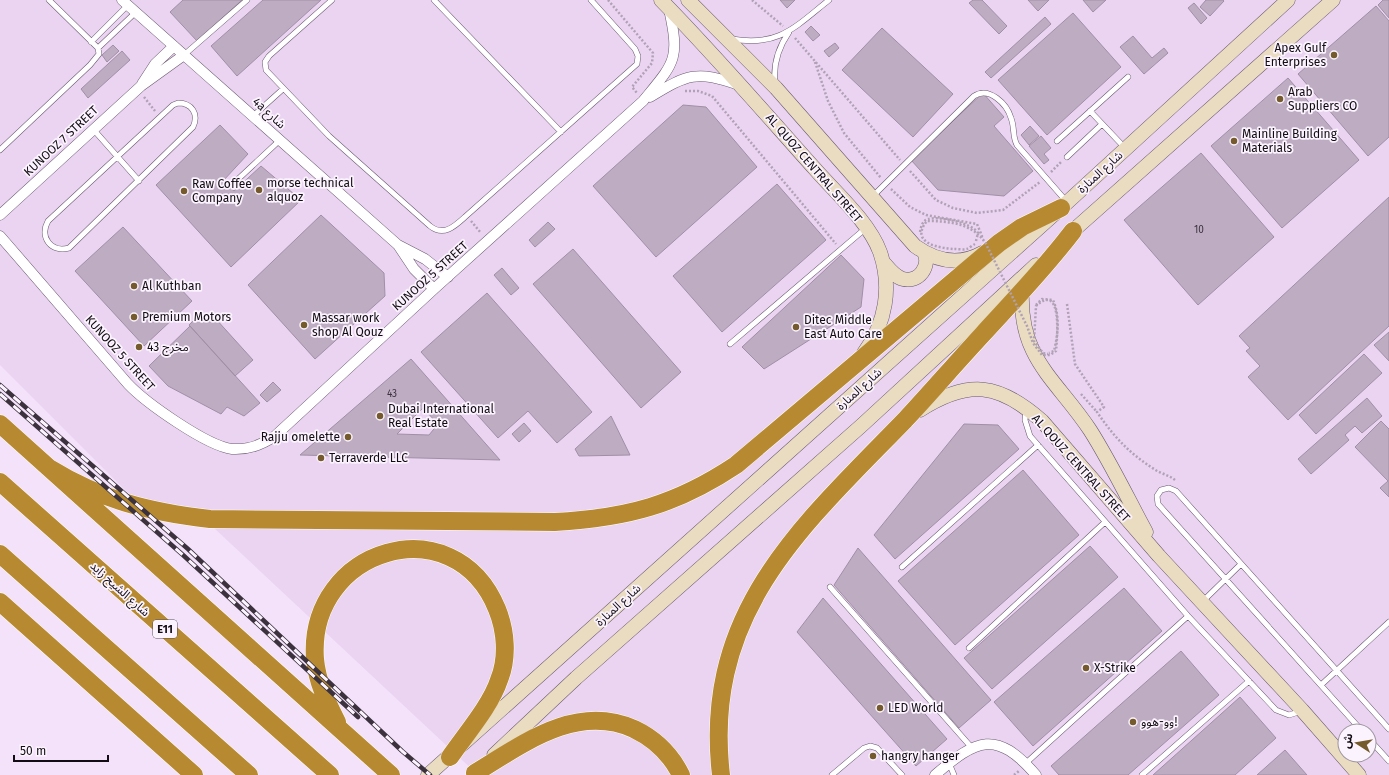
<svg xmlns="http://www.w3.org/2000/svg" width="1389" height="775" font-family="'Fira Sans','Noto Sans Arabic',sans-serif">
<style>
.built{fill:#ebd4f2;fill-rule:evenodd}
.building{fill:#beacc3;stroke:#a08fa5;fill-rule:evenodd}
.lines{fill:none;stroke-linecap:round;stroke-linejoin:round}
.lane-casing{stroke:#69596e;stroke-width:6}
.street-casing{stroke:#69596e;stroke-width:11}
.secondary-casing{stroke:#69596e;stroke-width:15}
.highway-casing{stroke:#fff;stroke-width:19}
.path{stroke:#b0a1b4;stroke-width:2.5;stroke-dasharray:2 2;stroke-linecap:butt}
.lane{stroke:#fff;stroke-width:5}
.street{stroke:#fff;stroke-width:10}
.secondary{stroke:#e9dcc1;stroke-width:14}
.highway{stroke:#b78a31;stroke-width:18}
.rail-casing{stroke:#3b323d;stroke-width:4.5}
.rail{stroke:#fbf3fd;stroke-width:3;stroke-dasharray:9;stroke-linecap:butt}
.path-bridge{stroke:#b0a1b4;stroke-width:2.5;stroke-dasharray:2 2;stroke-linecap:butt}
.poi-dot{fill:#745a2c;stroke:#fbf3fd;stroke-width:1.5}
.labels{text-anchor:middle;stroke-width:3.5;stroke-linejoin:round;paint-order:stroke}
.number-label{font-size:10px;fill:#3d333f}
.shield{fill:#fbf3fd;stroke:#585159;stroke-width:1}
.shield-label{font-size:11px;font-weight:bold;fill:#120b13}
.poi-label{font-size:12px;fill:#120b13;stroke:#fbf3fd;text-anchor:start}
.street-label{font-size:12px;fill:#120b13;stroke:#fbf3fd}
</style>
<rect width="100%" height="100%" fill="#f4e2fa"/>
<path class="built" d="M0 0H1389V775H478L199 514 152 517 0 365ZM1345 731H1369V755H1345Z"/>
<path class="building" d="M183 0H242L197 41 170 12Z
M263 0H321L237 76 211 46Z
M780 0H795L787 8Z
M973 0H982L1007 26 999 34 969 3Z
M1028 0H1049L1038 11Z
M1083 0H1106L1093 12Z
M1206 0H1223L1224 1 1210 16 1200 7Z
M1383 0H1389V18L1378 5Z
M1194 3 1207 18 1201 24 1188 8Z
M1376 6 1389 21V137L1368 156 1298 74Z
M1073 13 1121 67 1047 135 998 80Z
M1045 17 1051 24 991 78 985 72Z
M811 26 820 35 813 41 805 32Z
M882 28 953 94 913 137 842 70Z
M1133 36 1152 58 1164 48 1168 53 1144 74 1120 47Z
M835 43 839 48 829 57 824 51Z
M113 45 119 51 107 62 102 55Z
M122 51 130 60 88 98 81 89Z
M1288 78 1359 160 1282 228 1211 146Z
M983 93 1004 117 994 126 1033 171 1004 196 938 190 911 160Z
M683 105 706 107 757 167 656 257 593 186Z
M220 125 248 154 223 181 234 191 261 166 301 200 231 267 156 185Z
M1030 126 1039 136 1029 145 1021 135Z
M1041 136 1051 148 1044 154 1049 160 1044 164 1029 146Z
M1201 153 1274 237 1198 305 1124 220Z
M777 184 826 240 722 332 673 276Z
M1389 197V326L1288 420 1248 377 1260 366 1246 351 1250 348 1239 336Z
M321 215 384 273 385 296 315 359 248 285Z
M548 222 555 229 535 247 529 240Z
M123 227 192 301 144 346 75 271Z
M573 249 681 372 641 408 533 284Z
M841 255 864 279 861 307 764 369 742 347Z
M502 268 519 288 511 295 494 275Z
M487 293 592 412 557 443 528 411 498 438 421 352Z
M201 313 209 322 215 318 253 360 235 376 189 325Z
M190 326 260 403 244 416 227 407 221 414 168 386 149 366Z
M1389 332V361L1374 345Z
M1364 354 1382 373 1316 434 1299 415Z
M411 359 500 460 300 455ZM423 408 438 424 429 435 397 434Z
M273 382 281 390 267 402 260 395Z
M1367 398 1382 416 1362 433 1355 426 1345 435 1349 440 1311 474 1298 459Z
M611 416 630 455 579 456 575 449Z
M1381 421 1389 429V497L1380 488 1388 481 1355 447Z
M524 423 531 431 519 442 512 434Z
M964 424 998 425 1019 449 895 559 874 535Z
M1023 470 1079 535 955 645 898 581Z
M1090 546 1118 577 992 689 964 658Z
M858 548 991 700 959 728 834 585Z
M1124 588 1162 631 1033 746 994 702Z
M823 598 947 739 916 766 797 632Z
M1181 651 1219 695 1128 775H1059L1051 766Z
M1240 697 1276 738 1235 775H1153Z
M1285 750 1307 775H1257Z"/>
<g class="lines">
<defs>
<path id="lane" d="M332 0 269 56 265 62 266 70 329 136 430 226C444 237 455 226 466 216L637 64 638 56 635 49 591 0
M434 0 561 132
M732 39C779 47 795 27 829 0
M91 42 128 5
M98 48 136 12
M184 55 247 0
M775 83C773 64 778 48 789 32
M178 103C192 103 199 114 193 127L69 248C51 253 39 237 48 221L173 105Z
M1090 111 1125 148
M253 116 283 89
M93 129 139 181
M1057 141 1128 77
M0 150 90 65 99 54 98 48 49 0
M1067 157 1102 124
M235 182 280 140
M873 196 974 96C989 86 1007 104 1011 118 1015 128 1012 136 1017 145L1067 202
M730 344 866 228
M1026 411 1025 420 1030 436 1188 616 1276 710 1289 715 1302 711
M902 567 1038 445
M830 587 972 748
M1202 602 1241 564
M969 648 1105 522
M1321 685 1389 622
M1362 731 1158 504 1157 496 1161 490 1169 488 1176 491 1389 729
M1369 739 1389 761
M949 763 954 775
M1026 763 1188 616
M832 775 864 748 870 746 877 748 902 775
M1142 775 1249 681"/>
<path id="street" d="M122 0 398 245 414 269 434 289
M142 84 155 64 174 46
M650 97C688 74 696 70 739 85
M0 215 141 86 184 55
M0 236 128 384C146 403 207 446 232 449 248 450 262 445 275 436L434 289 643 101C675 62 680 60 669 9
M398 245 425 259 448 277
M935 775C977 739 996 729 1036 775"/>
<path id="secondary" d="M661 0C714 54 764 112 815 169 836 193 869 222 880 252 892 287 886 323 864 353
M688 0 776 88 915 246C936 261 959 266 982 253
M1066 237 1333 0
M884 263C889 269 895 277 903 279 919 283 931 266 924 252
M1022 292C1019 359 1057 380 1090 430 1111 463 1128 499 1146 532
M920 410C969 379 999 383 1042 421L1159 556 1302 710 1359 775
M494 755 576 678 861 426 1036 265
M428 775 1061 208 1288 0"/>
<path id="highway" d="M0 424 391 775
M49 468C101 500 149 512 210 519L555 522C627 518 676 505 736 465L999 243 1022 227 1061 208
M0 482 330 775
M0 554 249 775
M0 602 194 775
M337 722C327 702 317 682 315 659 307 548 454 504 497 609 506 631 508 658 499 680 491 705 465 735 450 757
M475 773C523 744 576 703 634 729 655 739 671 755 681 775
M721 775C702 612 802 526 905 420 931 392 956 363 982 335 1013 301 1045 268 1073 231"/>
</defs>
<use href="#lane" class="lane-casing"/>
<use href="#street" class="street-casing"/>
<use href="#secondary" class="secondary-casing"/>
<use href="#highway" class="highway-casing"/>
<path class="path" d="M608 0 653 53 652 63 632 87 637 93
M752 0 783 26
M795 38 900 160
M815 62 828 101 844 133 881 178
M685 91H698L712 96 836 244
M144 97 155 111
M910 171 936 200 953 208 977 213 1003 210 1040 182
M1051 172 1062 161
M891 189 910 207 926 215 977 224 982 236 981 239
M471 221 481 233
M920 232C921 227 922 221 928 219 938 216 973 223 978 233L976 241
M1067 304 1075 364 1104 407 1097 412C1114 437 1129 453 1154 469 1161 474 1170 475 1176 481
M1036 305 1042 299 1053 300C1060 315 1058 335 1054 351L1049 353
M1081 394 1097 412
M1014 775 1019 771"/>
<use href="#lane" class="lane"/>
<use href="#street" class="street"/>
<use href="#secondary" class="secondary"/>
<use href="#highway" class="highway"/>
<defs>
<path id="rail" d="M0 385 188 549 402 751 430 775
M0 394 183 555 358 717"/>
</defs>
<use href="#rail" class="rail-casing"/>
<use href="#rail" class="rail"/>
<path class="path-bridge" d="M975 244C973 245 969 248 967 249 964 250 958 249 954 249 939 248 909 243 927 221 950 221 974 224 986 244L1027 326 1033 343 1042 355H1050L1056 351C1057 340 1063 281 1036 306L1034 341 1043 353 1048 354"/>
</g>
<g class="poi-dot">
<circle cx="1334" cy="55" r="4"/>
<circle cx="1280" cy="99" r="4"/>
<circle cx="1234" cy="141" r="4"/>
<circle cx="259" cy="190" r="4"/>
<circle cx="184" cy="191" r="4"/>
<circle cx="134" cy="286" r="4"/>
<circle cx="134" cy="317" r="4"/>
<circle cx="304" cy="325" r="4"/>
<circle cx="796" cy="327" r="4"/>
<circle cx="139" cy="347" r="4"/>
<circle cx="380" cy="416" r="4"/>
<circle cx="348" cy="437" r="4"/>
<circle cx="321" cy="458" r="4"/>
<circle cx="1086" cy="668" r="4"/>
<circle cx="880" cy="708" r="4"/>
<circle cx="1133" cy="722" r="4"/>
<circle cx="873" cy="756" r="4"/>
</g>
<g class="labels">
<g class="number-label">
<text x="1199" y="233">10</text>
<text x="392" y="397">43</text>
</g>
<rect class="shield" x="153" y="620" width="24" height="18" rx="3"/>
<g class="shield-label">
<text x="165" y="633">E11</text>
</g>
<g class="poi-label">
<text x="1326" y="52" text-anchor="end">Apex Gulf<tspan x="1326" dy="14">Enterprises</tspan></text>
<text x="1288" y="96">Arab<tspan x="1288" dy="14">Suppliers CO</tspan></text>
<text x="1242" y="138">Mainline Building<tspan x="1242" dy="14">Materials</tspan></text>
<text x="267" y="187">morse technical<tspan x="267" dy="14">alquoz</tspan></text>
<text x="192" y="188">Raw Coffee<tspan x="192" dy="14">Company</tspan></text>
<text x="142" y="290">Al Kuthban</text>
<text x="142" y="321">Premium Motors</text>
<text x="312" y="322">Massar work<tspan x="312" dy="14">shop Al Qouz</tspan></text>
<text x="804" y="324">Ditec Middle<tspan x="804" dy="14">East Auto Care</tspan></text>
<text x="147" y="351">مخرج 43</text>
<text x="388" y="413">Dubai International<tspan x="388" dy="14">Real Estate</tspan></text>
<text x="340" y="441" text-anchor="end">Rajju omelette</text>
<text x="329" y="462">Terraverde LLC</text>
<text x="1094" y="672">X-Strike</text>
<text x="888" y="712">LED World</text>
<text x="1141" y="726">وو-هوو!</text>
<text x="881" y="760">hangry hanger</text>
</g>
<g class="street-label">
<text transform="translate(269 113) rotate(42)" y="4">4a شارع</text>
<text transform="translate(61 141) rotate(-43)" y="4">KUNOOZ 7 STREET</text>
<text transform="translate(814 168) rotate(49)" y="4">AL QUOZ CENTRAL STREET</text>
<text transform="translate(1100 172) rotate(-42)" y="4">شارع المنارة</text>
<text transform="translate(430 276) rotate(-42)" y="4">KUNOOZ 5 STREET</text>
<text transform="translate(120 353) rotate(48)" y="4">KUNOOZ 5 STREET</text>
<text transform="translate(859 389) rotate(-42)" y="4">شارع المنارة</text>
<text transform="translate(1081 468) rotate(48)" y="4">AL QOUZ CENTRAL STREET</text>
<text transform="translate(120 589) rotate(42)" y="4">شارع الشيخ زايد</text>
<text transform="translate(618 605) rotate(-42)" y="4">شارع المنارة</text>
</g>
</g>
<g transform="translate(1357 743) rotate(282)"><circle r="19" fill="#fbf3fd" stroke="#9e969f"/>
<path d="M0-3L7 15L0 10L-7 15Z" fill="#745a2c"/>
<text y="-6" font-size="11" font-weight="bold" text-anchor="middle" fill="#120b13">ش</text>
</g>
<path d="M14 755v6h94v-6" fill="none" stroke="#120b13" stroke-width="2"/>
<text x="20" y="755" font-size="12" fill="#120b13" stroke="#fbf3fd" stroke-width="3" paint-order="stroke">50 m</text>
</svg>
